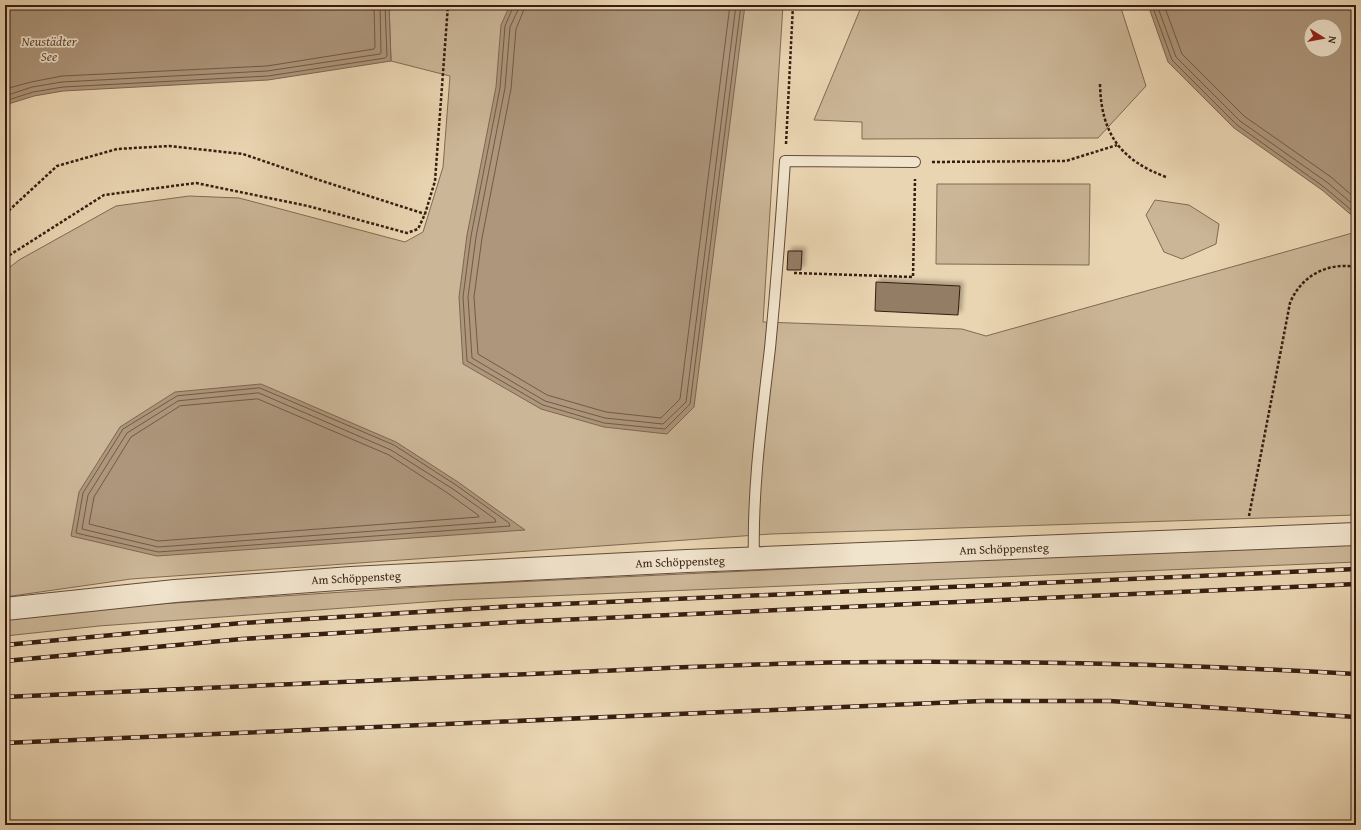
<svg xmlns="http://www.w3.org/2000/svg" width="1361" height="830" font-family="'Gentium Book Plus',serif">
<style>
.green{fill:#cbb697;stroke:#806a54}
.water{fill:#ad967b;stroke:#7d6651;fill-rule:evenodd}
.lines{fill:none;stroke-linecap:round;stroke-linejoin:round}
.shore{stroke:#725a46;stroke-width:1}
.building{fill:#947d65;stroke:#361d11;filter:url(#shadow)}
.service-casing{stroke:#634b39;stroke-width:12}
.tertiary-casing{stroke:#634b39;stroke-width:24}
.path{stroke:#361d11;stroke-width:2.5;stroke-dasharray:3 2;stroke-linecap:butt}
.service{stroke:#f1e4cd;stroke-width:10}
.tertiary{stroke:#f1e4cd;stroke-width:22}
.rail-casing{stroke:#361d11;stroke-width:4.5}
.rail{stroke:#f1e4cd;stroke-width:3;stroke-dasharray:9;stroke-linecap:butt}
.labels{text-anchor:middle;stroke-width:3.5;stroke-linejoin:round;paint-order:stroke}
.street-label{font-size:12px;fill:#361d11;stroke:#f1e4cd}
.water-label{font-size:13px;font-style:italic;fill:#604736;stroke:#f1e4cd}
</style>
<defs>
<filter id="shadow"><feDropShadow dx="3.5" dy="-3.5" stdDeviation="2" flood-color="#0004"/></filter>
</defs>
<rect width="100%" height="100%" fill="#ead5b2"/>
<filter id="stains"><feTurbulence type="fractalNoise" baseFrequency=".005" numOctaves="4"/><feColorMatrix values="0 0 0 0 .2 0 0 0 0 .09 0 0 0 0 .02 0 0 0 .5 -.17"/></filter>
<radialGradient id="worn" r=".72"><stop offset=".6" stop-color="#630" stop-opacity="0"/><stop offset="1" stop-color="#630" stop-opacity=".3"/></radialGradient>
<path class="green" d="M389 5H783L763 322 962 329 986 336 1356 232V515L771 534 131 579 5 597V271L19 260 116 206 189 196 239 198 405 242 423 232 443 167 450 76 391 61Z
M862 5H1120L1146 86 1098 138 862 139V122L814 120Z
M937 184H1090L1089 265 936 264Z
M1155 200 1189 205 1219 224 1216 244 1182 259 1164 252 1146 215Z
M1356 542V562L453 600 99 626 5 636V618L97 608 452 585Z"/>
<path class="water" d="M5 5H389L391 61 268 80 63 91 34 96 5 105Z
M510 5H745L694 407 667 434 604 427 541 409 463 364 459 297 467 235 496 87 501 25Z
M1148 5H1356V219L1322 190 1234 128 1168 62ZM1311 26H1335V50H1311Z
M261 384 396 442 458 482 525 530 157 556 71 536 79 492 120 427 175 392Z"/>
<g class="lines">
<path class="shore" d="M514 5 505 26 500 88 471 236 463 297 467 361 543 405 604 423 665 429 690 404 741 5
M519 5 518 10 510 27 505 88 476 237 468 297 472 358 545 401 605 418 663 424 686 402 736 5
M525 5 523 12 516 29 511 89 482 238 474 297 478 354 547 395 606 412 661 418 680 399 730 5
M1152 5 1172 60 1237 125 1324 187 1356 214
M1157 5 1176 57 1240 121 1328 183 1356 207
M1164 5 1182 54 1244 116 1331 177 1356 199
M5 89 31 82 62 76 267 66 374 49 375 47 374 5
M5 96 32 87 62 82 267 71 380 54 381 52 380 5
M5 101 33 92 63 87 268 76 385 58 387 56 385 5
M260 388 394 445 456 485 509 523 510 526 158 552 76 533 83 493 123 429 177 396Z
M259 393 391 450 453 489 495 519 496 522 158 547 82 529 88 495 127 433 178 401Z
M258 399 389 455 449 494 478 515 479 517 158 541 89 524 94 497 131 437 180 406Z"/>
</g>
<path class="building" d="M788 251H802L801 270H787Z
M876 282 960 286 958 315 875 311Z"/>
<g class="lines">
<defs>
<path id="service" d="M754 560C752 489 762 418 770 348 776 286 781 223 785 161L915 162"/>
<path id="tertiary" d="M5 609 175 591 351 578 687 561 1356 534"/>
</defs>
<use href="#service" class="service-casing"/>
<use href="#tertiary" class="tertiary-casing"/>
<path class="path" d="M1100 84C1101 133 1120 160 1166 177
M786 144 793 5
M932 162 1066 161 1117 145
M5 214 57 166 117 149 169 146 243 154 319 180 425 214
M5 258 104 195 196 183 308 206 407 233 418 229 425 214 435 181 448 5
M794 273 913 277 915 179
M1249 516 1290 303C1301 276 1327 262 1356 267"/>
<use href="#service" class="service"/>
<use href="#tertiary" class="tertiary"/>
<defs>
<path id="rail" d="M5 645 242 623 516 606 1356 569
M5 661 242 639 515 622 1356 584
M5 697C195 689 385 679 575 672 677 668 779 662 881 662 1039 661 1198 665 1356 674
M5 743 982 701H1110L1356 717"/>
</defs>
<use href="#rail" class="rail-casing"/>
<use href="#rail" class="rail"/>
</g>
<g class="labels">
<g class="street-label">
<text transform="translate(1004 549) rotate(-2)" y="4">Am Schöppensteg</text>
<text transform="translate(680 562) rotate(-2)" y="4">Am Schöppensteg</text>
<text transform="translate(356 578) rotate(-3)" y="4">Am Schöppensteg</text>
</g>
<g class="water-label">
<text x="49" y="46">Neustädter<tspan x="49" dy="15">See</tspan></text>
</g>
</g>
<rect width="1361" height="830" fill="none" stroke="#ead5b2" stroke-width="20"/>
<rect x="6" y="6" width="1349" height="818" fill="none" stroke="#361d11" stroke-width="2"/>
<rect x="10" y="10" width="1341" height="810" fill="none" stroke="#361d11"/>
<g transform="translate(1323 38) rotate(101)"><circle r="19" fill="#f1e4cd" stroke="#a69482"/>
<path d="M0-3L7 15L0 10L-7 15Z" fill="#8f2418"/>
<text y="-6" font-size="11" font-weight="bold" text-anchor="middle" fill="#361d11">N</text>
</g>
<rect width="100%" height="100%" filter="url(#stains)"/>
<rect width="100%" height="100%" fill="url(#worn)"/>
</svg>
